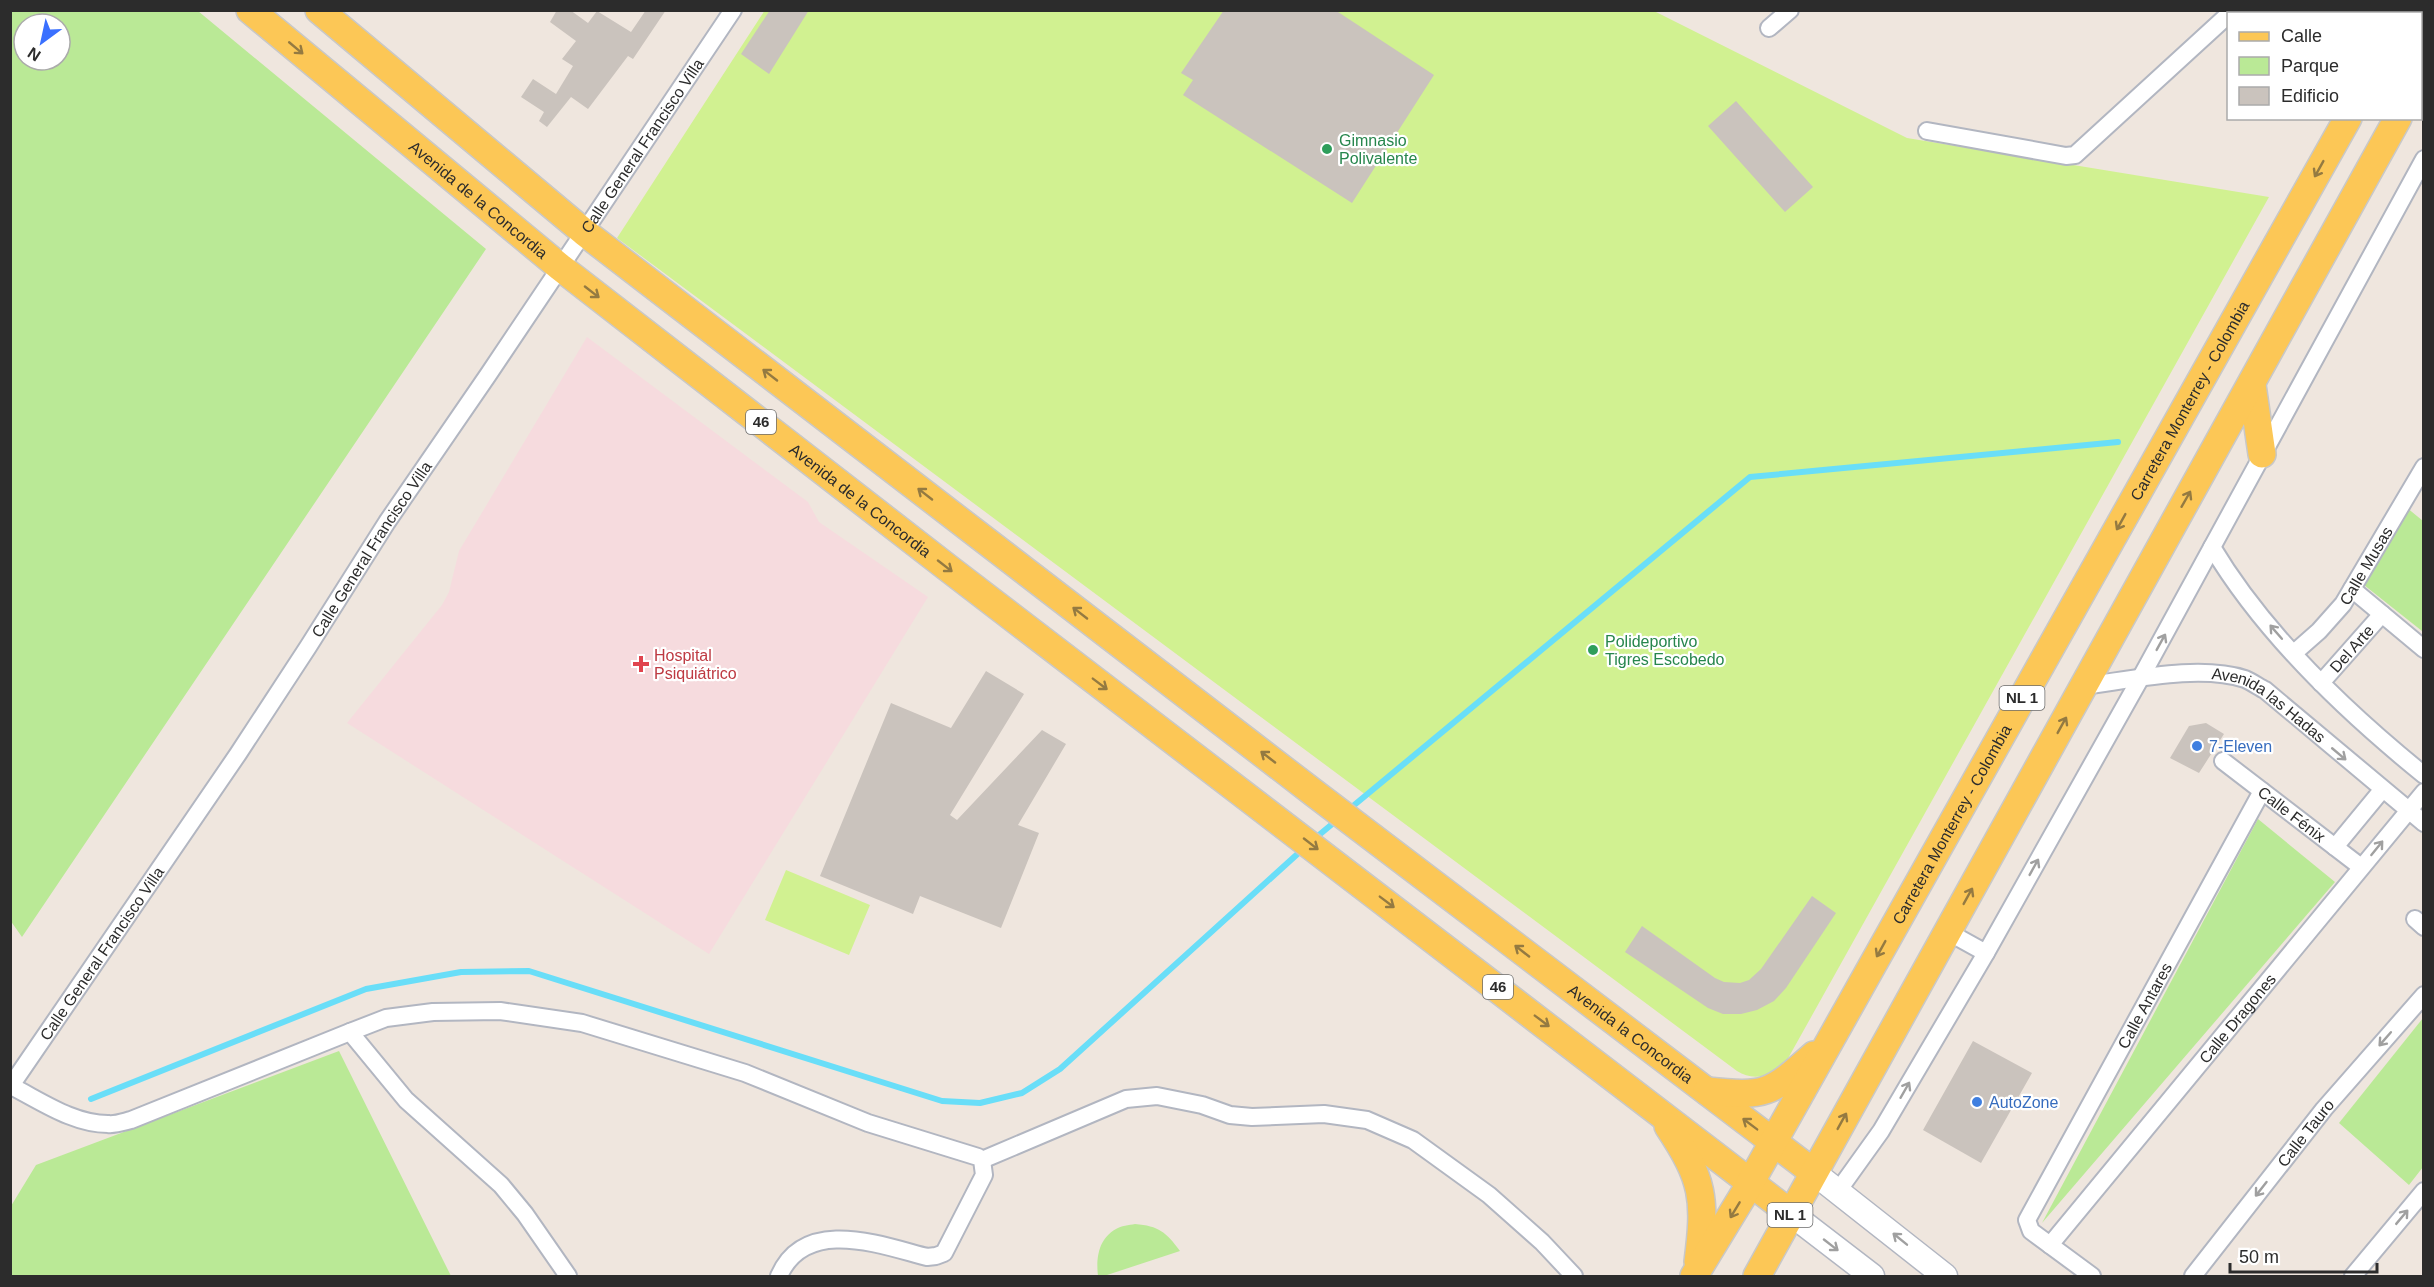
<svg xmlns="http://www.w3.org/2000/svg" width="2434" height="1287" font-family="Arial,sans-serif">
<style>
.medical{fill:#f6dbde}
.green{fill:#bae996;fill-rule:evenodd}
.pitch{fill:#d1f191}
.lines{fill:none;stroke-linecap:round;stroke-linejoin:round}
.stream{stroke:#69def8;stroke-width:6}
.building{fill:#cac3bd}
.street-casing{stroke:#b2b6c1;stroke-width:20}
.secondary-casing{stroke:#b2b6c1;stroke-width:27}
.primary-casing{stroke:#c8c8c8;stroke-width:30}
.street{stroke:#fff;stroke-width:16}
.secondary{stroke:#fff;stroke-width:24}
.primary{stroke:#fcc756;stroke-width:27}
.oneway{stroke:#947a41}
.oneway2{stroke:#a0a0a0}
.leisure-dot{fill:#2e9e5b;stroke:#fff;stroke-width:2}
.health-dot{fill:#e0444e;stroke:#fff;stroke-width:2}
.shop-dot{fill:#3f7fe0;stroke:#fff;stroke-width:2}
.labels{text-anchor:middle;stroke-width:4.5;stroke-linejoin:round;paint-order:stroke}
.shield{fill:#fff;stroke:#6b6b6b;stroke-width:1.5}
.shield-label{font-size:15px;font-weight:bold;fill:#2c2c2c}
.leisure-label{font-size:16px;fill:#27864d;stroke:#fff;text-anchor:start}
.street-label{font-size:16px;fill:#2c2c2c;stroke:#fff}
.health-label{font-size:16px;fill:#be3a42;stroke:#fff;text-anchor:start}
.shop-label{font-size:16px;fill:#366cbe;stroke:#fff;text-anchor:start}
</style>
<rect width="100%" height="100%" fill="#efe6de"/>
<path class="medical" d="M587 337 808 502 819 522 928 597 709 954 347 723 442 605 449 592 459 551Z"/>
<path class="green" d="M10 11H198L486 249 22 937 10 920ZM24 24H60V60H24Z
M2406 507 2423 521 2422 631 2364 585Z
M2258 819 2335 882 2042 1223Z
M2423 1018V1167L2409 1185 2339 1123Z
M339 1051 451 1276H11V1206L36 1165Z
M1135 1224C1159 1226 1166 1232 1180 1251L1104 1276H1098C1096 1259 1098 1239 1116 1229 1121 1226 1129 1225 1135 1224Z"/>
<path class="pitch" d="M765 10 1654 11 1907 138 2269 197 1786 1062C1772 1076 1754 1082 1737 1071L617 238Z
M786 870 870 905 849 955 765 920Z"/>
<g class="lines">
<path class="stream" d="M1347 811 1750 477 2118 442
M1313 840 1337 820
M91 1099 366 989 461 972 529 971 942 1101 980 1103 1022 1093 1060 1069 1303 849"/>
</g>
<path class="building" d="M557 10H570L588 23 597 11 631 32 646 10H666L633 59 628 56 588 109 571 97 547 127 539 121 544 112 521 97 533 79 556 94 573 66 562 59 576 41 550 22Z
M770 10H809L769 74 741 54Z
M1224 10H1335L1434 75 1352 203 1183 95 1193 80 1181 73Z
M1736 101 1813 187 1785 212 1708 126Z
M986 671 1024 694 950 815 957 820 1042 730 1066 744 1018 825 1039 833 1001 928 920 896 913 914 820 876 891 703 951 728Z
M2206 723 2224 734 2199 773 2170 758 2189 726Z
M1812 896 1836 913 1786 988 1774 1001 1757 1010 1741 1014H1723L1708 1008 1625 952 1642 926 1715 978 1724 982 1740 983 1749 980 1761 969Z
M1973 1041 2032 1073 1981 1163 1923 1130Z"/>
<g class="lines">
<defs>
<g id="street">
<path d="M2281 10 2285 14"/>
<path d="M1769 28 1790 10"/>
<path d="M1927 131 2066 156 2075 155 2228 15"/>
<path d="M2212 547C2264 634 2346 712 2424 775"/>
<path d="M2352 589 2424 649"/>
<path id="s1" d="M2294 653 2319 631 2343 604 2424 467"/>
<path id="s2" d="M2321 683 2382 614"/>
<path id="s3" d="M2083 686C2131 680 2199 664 2245 679 2252 682 2259 687 2265 690L2424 823"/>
<path id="s4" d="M2223 761 2361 867"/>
<path d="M2335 847 2382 790"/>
<path d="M2415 919 2424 927"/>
<path d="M1948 932 1986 953"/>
<path d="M350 1032 386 1018 433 1012 500 1011 582 1023 745 1073 868 1123 978 1157 982 1160 984 1175 944 1253 936 1256 927 1257C880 1245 805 1216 779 1276"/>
<path d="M11 1086C41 1101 73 1124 108 1124 115 1125 123 1122 131 1120L350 1032 406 1100 501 1185 525 1214 568 1276"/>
<path id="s5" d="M10 1087 238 754 308 647 387 522 488 375 733 10"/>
<path d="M982 1160 1126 1099 1157 1096 1202 1105 1230 1115 1252 1117 1324 1114 1367 1120 1413 1140 1489 1195 1542 1242 1574 1276"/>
<path d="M1838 1191 1881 1131 1986 953 2140 679 2424 159"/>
<path id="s6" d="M2050 1245 2424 792"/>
<path id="s7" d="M2092 1276 2031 1231 2027 1220 2262 791"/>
<path id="s8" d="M2193 1276 2324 1109 2424 995"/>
<path d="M2353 1276 2424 1191"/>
</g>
<path id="secondary" d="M1813 1172 1945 1276
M1790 1213 1872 1276"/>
<g id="primary">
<path id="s9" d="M250 10 560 267 948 568 1790 1213"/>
<path id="s10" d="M319 10 584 232 1314 793 1813 1172"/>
<path d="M2406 14 2408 10"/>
<path d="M2420 78 2424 73"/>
<path d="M2252 385 2262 454"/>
<path d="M1707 1091C1766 1097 1770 1094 1814 1055"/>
<path d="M1668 1126C1704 1180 1706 1199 1698 1262"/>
<path id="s11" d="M1694 1276 1744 1194 2348 118"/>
<path d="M1757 1276 2398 118"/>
</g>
</defs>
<use href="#street" class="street-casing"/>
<use href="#secondary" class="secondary-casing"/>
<use href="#primary" class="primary-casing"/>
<use href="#street" class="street"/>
<use href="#secondary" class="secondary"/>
<use href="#primary" class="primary"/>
</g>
<defs><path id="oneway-shaft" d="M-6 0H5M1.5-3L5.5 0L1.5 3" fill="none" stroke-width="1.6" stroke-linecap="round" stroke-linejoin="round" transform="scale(1.5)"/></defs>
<g class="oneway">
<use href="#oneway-shaft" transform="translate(296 48) rotate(40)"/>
<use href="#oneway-shaft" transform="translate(2319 169) rotate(119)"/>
<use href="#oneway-shaft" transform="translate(592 292) rotate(38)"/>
<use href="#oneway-shaft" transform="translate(770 375) rotate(-142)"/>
<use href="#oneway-shaft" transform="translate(925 494) rotate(-142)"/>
<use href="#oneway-shaft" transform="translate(2186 499) rotate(-60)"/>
<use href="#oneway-shaft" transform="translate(2121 522) rotate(119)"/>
<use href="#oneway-shaft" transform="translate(945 566) rotate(38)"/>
<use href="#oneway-shaft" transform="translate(1080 613) rotate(-142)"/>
<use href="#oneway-shaft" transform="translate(1100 684) rotate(37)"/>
<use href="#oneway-shaft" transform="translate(2062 725) rotate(-61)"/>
<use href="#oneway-shaft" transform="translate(1268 757) rotate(-142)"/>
<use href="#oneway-shaft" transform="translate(1311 844) rotate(38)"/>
<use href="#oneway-shaft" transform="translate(1968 896) rotate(-61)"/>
<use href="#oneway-shaft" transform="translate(1387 902) rotate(37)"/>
<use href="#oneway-shaft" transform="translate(1881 949) rotate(119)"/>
<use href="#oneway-shaft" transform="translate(1522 951) rotate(-142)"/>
<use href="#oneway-shaft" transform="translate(1542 1021) rotate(37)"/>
<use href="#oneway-shaft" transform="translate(1842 1121) rotate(-61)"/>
<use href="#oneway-shaft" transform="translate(1750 1124) rotate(-143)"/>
<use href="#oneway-shaft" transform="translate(1735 1210) rotate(121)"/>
</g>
<g class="oneway2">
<use href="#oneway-shaft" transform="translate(2276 632) rotate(-131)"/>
<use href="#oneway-shaft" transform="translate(2161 642) rotate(-61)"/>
<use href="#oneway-shaft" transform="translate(2339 754) rotate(40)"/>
<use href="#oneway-shaft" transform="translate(2377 848) rotate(-51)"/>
<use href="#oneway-shaft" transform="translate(2034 867) rotate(-61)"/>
<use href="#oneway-shaft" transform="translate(2385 1039) rotate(131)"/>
<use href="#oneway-shaft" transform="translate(1905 1090) rotate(-60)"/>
<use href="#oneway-shaft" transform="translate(2261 1189) rotate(128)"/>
<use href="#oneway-shaft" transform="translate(2402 1217) rotate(-50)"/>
<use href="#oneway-shaft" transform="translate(1900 1239) rotate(-141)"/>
<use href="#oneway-shaft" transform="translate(1831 1245) rotate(38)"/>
</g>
<g class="leisure-dot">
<circle cx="1327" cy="149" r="6"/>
<circle cx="1593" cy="650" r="6"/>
</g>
<path class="health-dot" d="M638 655h6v6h6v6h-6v6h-6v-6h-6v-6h6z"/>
<g class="shop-dot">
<circle cx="2197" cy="746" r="6"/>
<circle cx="1977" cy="1102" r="6"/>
</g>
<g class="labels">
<g class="shield">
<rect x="746" y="410" width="30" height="24" rx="4.5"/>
<rect x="1999.5" y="686" width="45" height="24" rx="4.5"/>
<rect x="1483" y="975" width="30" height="24" rx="4.5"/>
<rect x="1767.5" y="1203" width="45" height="24" rx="4.5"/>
</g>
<g class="shield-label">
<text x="761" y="427">46</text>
<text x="2022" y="703">NL 1</text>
<text x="1498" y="992">46</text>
<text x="1790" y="1220">NL 1</text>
</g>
<g class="leisure-label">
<text x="1339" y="146">Gimnasio<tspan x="1339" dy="18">Polivalente</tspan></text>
<text x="1605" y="647">Polideportivo<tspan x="1605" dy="18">Tigres Escobedo</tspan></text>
</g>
<g class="street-label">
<text dy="6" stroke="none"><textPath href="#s5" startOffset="1134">Calle General Francisco Villa</textPath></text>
<text dy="6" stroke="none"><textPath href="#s9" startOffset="297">Avenida de la Concordia</textPath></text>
<text dy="6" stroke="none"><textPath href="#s11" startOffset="1006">Carretera Monterrey - Colombia</textPath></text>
<text dy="6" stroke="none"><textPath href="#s9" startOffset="783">Avenida de la Concordia</textPath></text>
<text dy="6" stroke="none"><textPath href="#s5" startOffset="648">Calle General Francisco Villa</textPath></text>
<text dy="6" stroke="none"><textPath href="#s1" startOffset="114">Calle Musas</textPath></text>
<text dy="6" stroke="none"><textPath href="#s2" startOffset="46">Del Arte</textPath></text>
<text dy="6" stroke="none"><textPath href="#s3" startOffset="196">Avenida las Hadas</textPath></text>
<text dy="6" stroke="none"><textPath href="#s4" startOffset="87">Calle Fénix</textPath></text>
<text dy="6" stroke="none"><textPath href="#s11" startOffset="520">Carretera Monterrey - Colombia</textPath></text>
<text dy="6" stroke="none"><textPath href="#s5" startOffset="162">Calle General Francisco Villa</textPath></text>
<text dy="6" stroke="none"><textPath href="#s7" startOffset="332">Calle Antares</textPath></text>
<text dy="6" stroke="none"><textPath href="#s6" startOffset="294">Calle Dragones</textPath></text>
<text dy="6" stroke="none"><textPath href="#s10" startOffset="1664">Avenida la Concordia</textPath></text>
<text dy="6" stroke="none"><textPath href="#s8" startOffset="182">Calle Tauro</textPath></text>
</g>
<g class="health-label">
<text x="654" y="661">Hospital<tspan x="654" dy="18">Psiquiátrico</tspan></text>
</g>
<g class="shop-label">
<text x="2209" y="752">7-Eleven</text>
<text x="1989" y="1108">AutoZone</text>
</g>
</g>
<rect width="2434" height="1287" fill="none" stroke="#2c2c2c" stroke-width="24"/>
<rect x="2227" y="12" width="195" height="108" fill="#ffffff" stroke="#ababab" stroke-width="1.5"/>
<rect x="2239" y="32" width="30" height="9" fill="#fcc756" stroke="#ababab" stroke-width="1.5"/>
<text x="2281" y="42" font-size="18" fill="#2c2c2c">Calle</text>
<rect x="2239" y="57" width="30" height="18" fill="#bae996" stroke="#ababab" stroke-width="1.5"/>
<text x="2281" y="72" font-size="18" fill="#2c2c2c">Parque</text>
<rect x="2239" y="87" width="30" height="18" fill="#cac3bd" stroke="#ababab" stroke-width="1.5"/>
<text x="2281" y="102" font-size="18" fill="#2c2c2c">Edificio</text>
<g transform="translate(42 42) rotate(213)"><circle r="28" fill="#ffffff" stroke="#ababab" stroke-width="1.5"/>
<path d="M0-4.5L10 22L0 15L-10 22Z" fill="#3a70ff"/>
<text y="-9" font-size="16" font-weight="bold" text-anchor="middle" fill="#2c2c2c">N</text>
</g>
<path d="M2230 1263v9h147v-9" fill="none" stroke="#2c2c2c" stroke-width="3"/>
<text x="2239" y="1263" font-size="18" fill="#2c2c2c" stroke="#ffffff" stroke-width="4.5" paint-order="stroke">50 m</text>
</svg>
